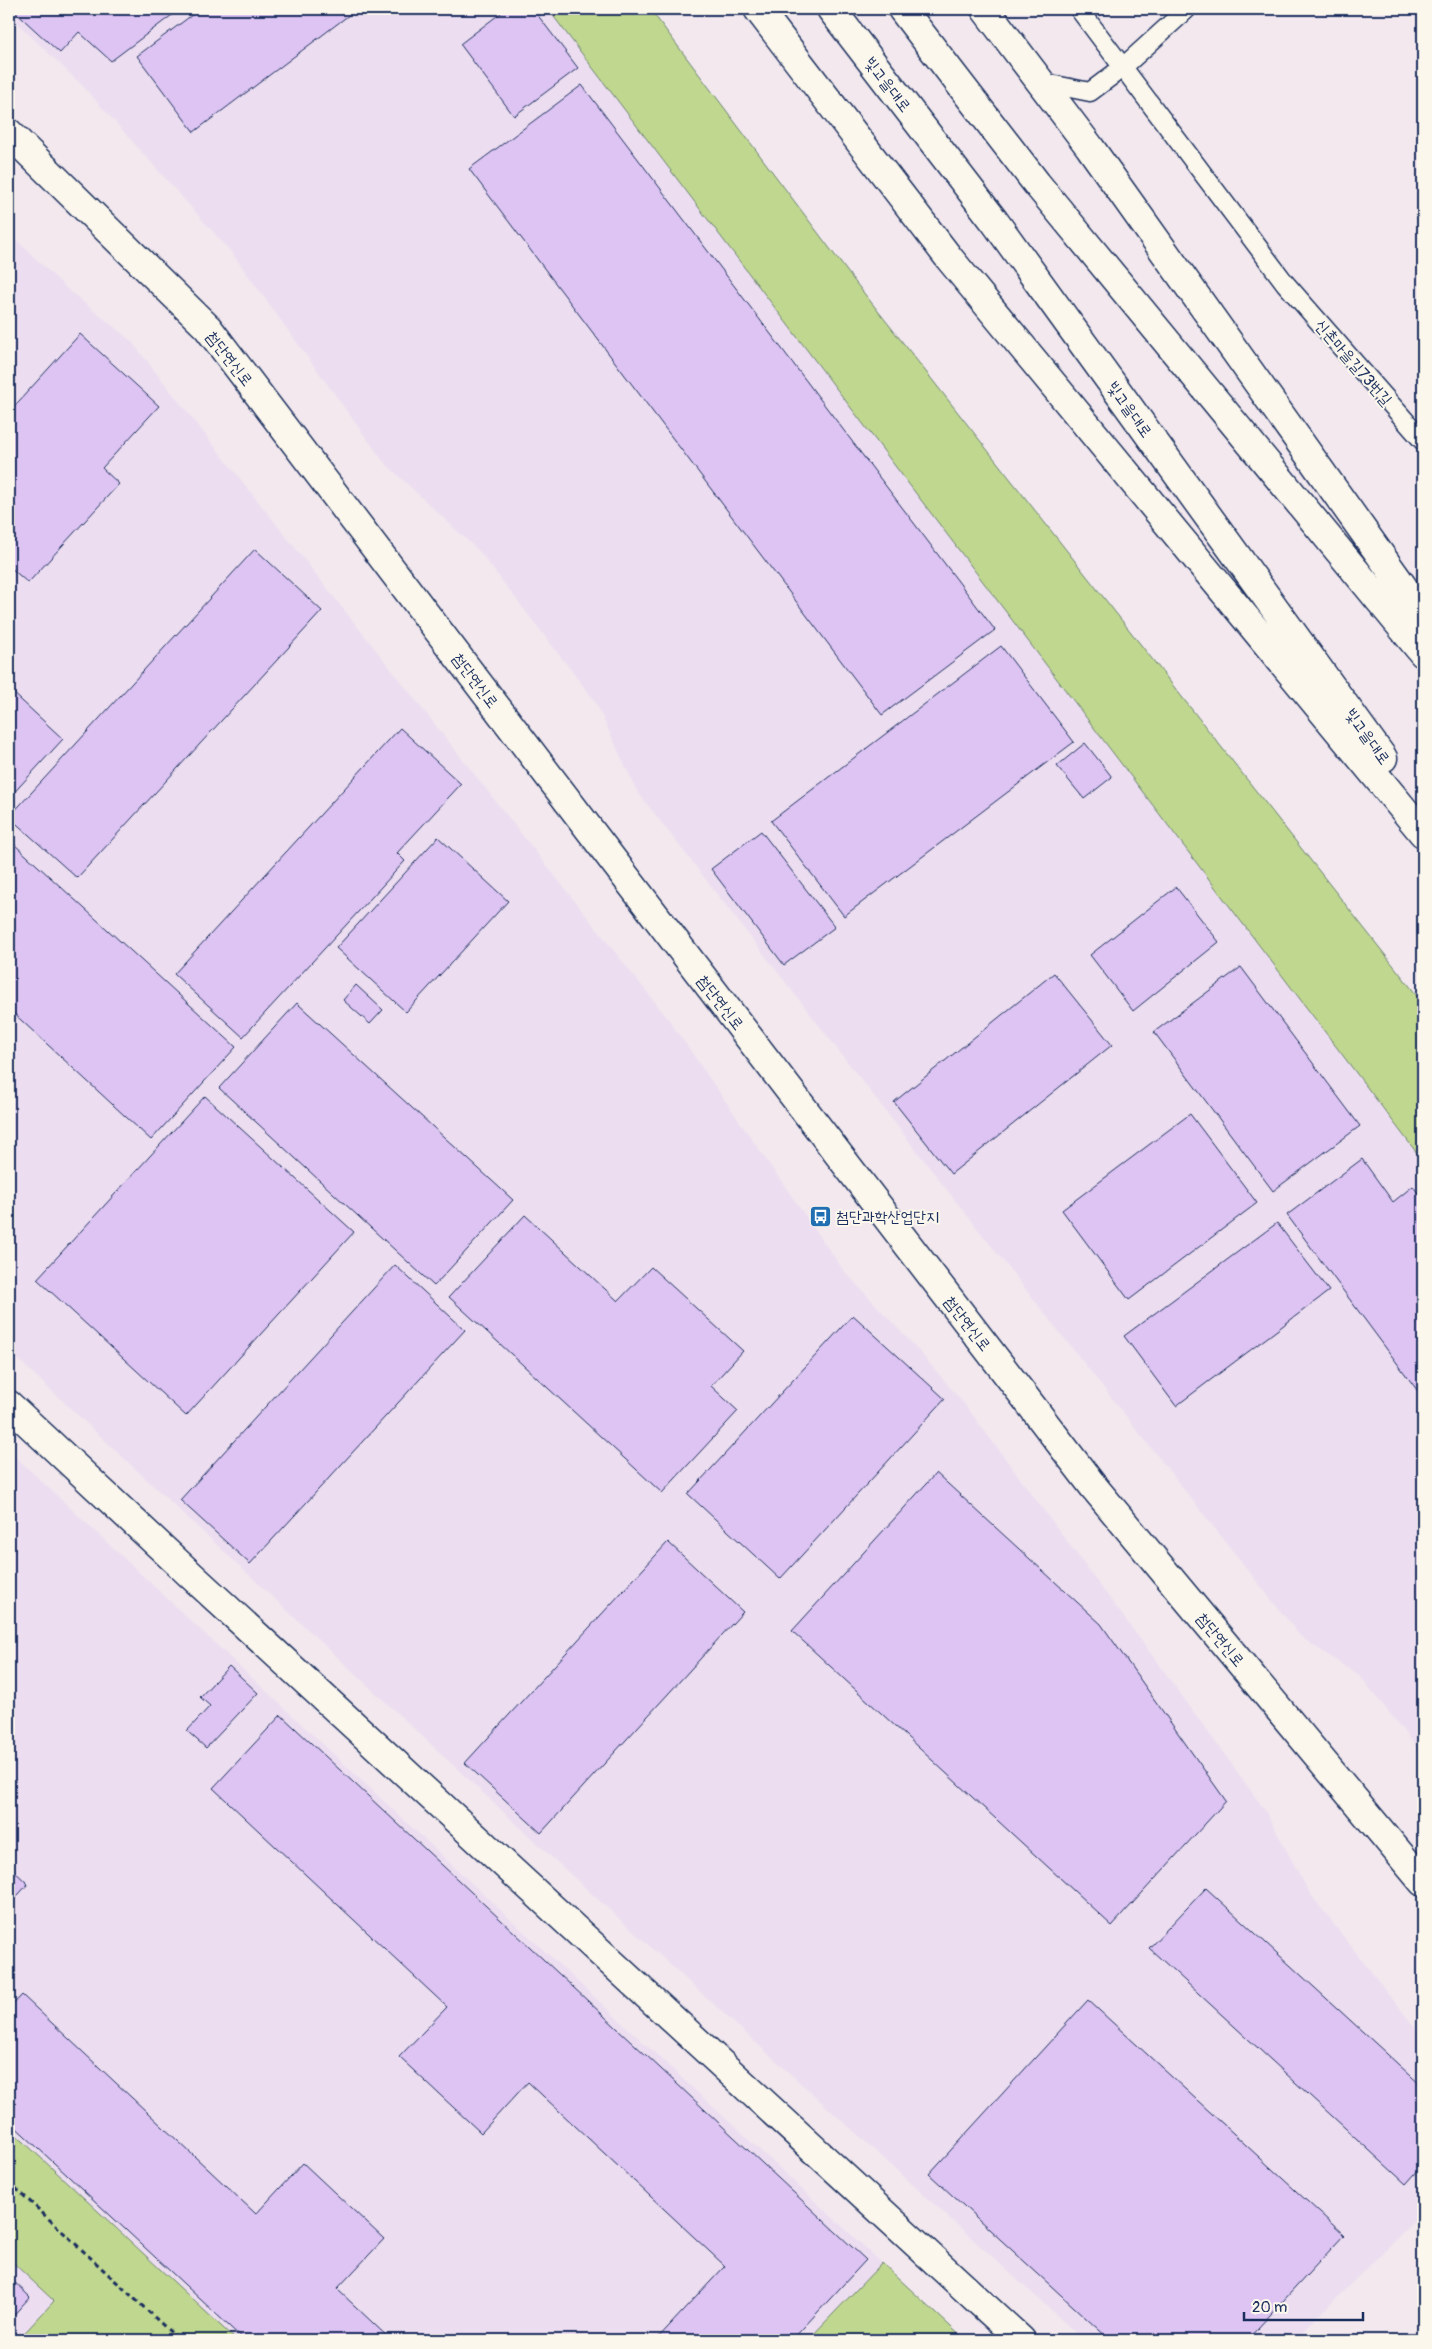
<svg xmlns="http://www.w3.org/2000/svg" width="1432" height="2349" font-family="Pangolin,'Poor Story',sans-serif">
<style>
.built{fill:#ecddf0}
.green{fill:#bfd78e;stroke:#6d8376}
.building{fill:#ddc4f3;stroke:#1b2f5e}
.lines{fill:none;stroke-linecap:round;stroke-linejoin:round}
.service-casing{stroke:#1b2f5e;stroke-width:21}
.minor-casing{stroke:#1b2f5e;stroke-width:31}
.tertiary-casing{stroke:#1b2f5e;stroke-width:31}
.secondary-casing{stroke:#1b2f5e;stroke-width:31}
.path{stroke:#1b2f5e;stroke-width:3;stroke-dasharray:5 4;stroke-linecap:butt}
.service{stroke:#fbf7ec;stroke-width:18}
.minor{stroke:#fbf7ec;stroke-width:28}
.tertiary{stroke:#fbf7ec;stroke-width:28}
.secondary{stroke:#fbf7ec;stroke-width:28}
.labels{text-anchor:middle;stroke-width:4;stroke-linejoin:round;paint-order:stroke}
.street-label{font-size:16px;fill:#1b2f5e;stroke:#fbf7ec}
.poi-label{font-size:16px;fill:#1b2f5e;stroke:#fbf7ec;text-anchor:start}
</style>
<rect width="100%" height="100%" fill="#f2e8ee"/>
<filter id="ink" filterUnits="userSpaceOnUse"><feTurbulence type="fractalNoise" baseFrequency=".02" numOctaves="2"/><feDisplacementMap in="SourceGraphic" scale="10" xChannelSelector="R" yChannelSelector="G"/><feConvolveMatrix kernelMatrix="1 2 1 2 8 2 1 2 1" color-interpolation-filters="sRGB"/></filter>
<g filter="url(#ink)">
<path class="built" d="M9 9H548L1423 1161V1755L1361 1677 1301 1637 944 1186 637 791 595 701 480 552 384 462 232 253 84 87 9 15Z
M9 233 67 289 131 341 668 1019 843 1270 917 1349 965 1405 1163 1670 1264 1809 1310 1894 1423 2038V2212L1294 2340H1084L568 1872 9 1351Z
M9 1451 513 1922 965 2340H236L9 2128Z
M9 2259 97 2340H9Z"/>
<path class="green" d="M548 9H650L852 278 1423 1003V1161Z
M9 2128 236 2340H18L54 2301 9 2259Z
M882 2263 965 2340H808Z"/>
<path class="building" d="M12 9H180L111 61 79 32 60 53Z
M200 9H357L194 132 137 56Z
M506 9H533L578 68 514 116 460 44Z
M582 85 995 630 882 715 469 169Z
M80 334 159 406 102 468 119 484 28 583 10 567 9 569V412Z
M255 549 322 611 77 878 9 817Z
M1001 646 1074 742 844 916 771 821Z
M9 689 63 739 9 798Z
M400 728 461 784 397 853 405 861 243 1037 174 974Z
M1085 743 1112 777 1084 799 1057 766Z
M761 831 835 927 784 965 711 869Z
M438 837 508 901 406 1012 336 948Z
M15 845 236 1047 151 1140 9 1009V852Z
M1176 887 1219 942 1133 1011 1090 955Z
M1241 967 1360 1126 1273 1191 1154 1032Z
M1054 973 1112 1045 951 1174 894 1102Z
M356 985 383 1010 370 1024 343 1000Z
M297 1003 513 1200 434 1286 219 1088Z
M205 1096 354 1232 186 1416 37 1279Z
M1190 1114 1257 1203 1129 1300 1062 1210Z
M1362 1159 1393 1202 1413 1186 1423 1200V1398L1287 1215Z
M525 1215 618 1301 651 1267 743 1351 711 1386 738 1411 662 1493 449 1297Z
M1277 1223 1329 1291 1176 1406 1124 1336Z
M395 1265 465 1330 250 1564 180 1500Z
M853 1315 945 1399 780 1579 688 1494Z
M936 1473 1101 1624 1226 1801 1112 1926 792 1631Z
M668 1542 743 1612 541 1833 465 1763Z
M229 1666 258 1693 206 1748 187 1731 210 1706 200 1697Z
M281 1715 866 2260 792 2340H656L725 2266 528 2082 481 2133 399 2057 447 2007 213 1788Z
M9 1866 28 1884 9 1905Z
M1206 1888 1423 2087V2165L1406 2184 1149 1948Z
M22 1995 256 2214 303 2163 384 2239 337 2289 391 2340H244L9 2121V2009Z
M1088 2000 1344 2235 1247 2340H1110L929 2174Z
M9 2277 30 2297 9 2320Z"/>
<g class="lines">
<defs>
<path id="service" d="M1079 9 1285 283 1423 441
M1040 82 1090 92 1122 68 1187 9"/>
<path id="minor" d="M9 1405 193 1577 1021 2340"/>
<path id="tertiary" d="M9 133 208 328 615 863 1093 1486 1423 1882"/>
<path id="secondary" d="M758 9 949 258 1423 833
M831 9 995 222 1383 758
M902 9 1037 184 1423 653
M985 9 1089 146 1423 615"/>
</defs>
<use href="#service" class="service-casing"/>
<use href="#minor" class="minor-casing"/>
<use href="#tertiary" class="tertiary-casing"/>
<use href="#secondary" class="secondary-casing"/>
<path class="path" d="M9 2182 179 2340"/>
<use href="#service" class="service"/>
<use href="#minor" class="minor"/>
<use href="#tertiary" class="tertiary"/>
<use href="#secondary" class="secondary"/>
</g>
</g>
<defs>
<symbol id="bus-square" viewBox="-11 -11 22 22"><rect x="-9" y="-9" width="18" height="18" rx="4" fill="#1f6fb2" stroke="#fbf7ec"/><path d="M-5-6H5V4H4V6H2V4H-2V6H-4V4H-5ZM-3.5-4V0h7V-4ZM-3.5 1.2v1.5H-2V1.2ZM2 1.2v1.5H3.5V1.2Z" fill="#fff"/></symbol>
</defs>
<g fill-rule="evenodd">
<use href="#bus-square" x="808" y="1204" width="25" height="25"/>
</g>
<g class="labels">
<g class="street-label">
<text transform="translate(888 84) rotate(52)" y="6">빛고을대로</text>
<text transform="translate(230 358) rotate(52)" y="6">첨단연신로</text>
<text transform="translate(1354 362) rotate(49)" y="6">신촌마을길73번길</text>
<text transform="translate(1130 409) rotate(54)" y="6">빛고을대로</text>
<text transform="translate(476 680) rotate(53)" y="6">첨단연신로</text>
<text transform="translate(1368 736) rotate(54)" y="6">빛고을대로</text>
<text transform="translate(721 1002) rotate(52)" y="6">첨단연신로</text>
<text transform="translate(968 1323) rotate(52)" y="6">첨단연신로</text>
<text transform="translate(1221 1639) rotate(50)" y="6">첨단연신로</text>
</g>
<g class="poi-label">
<text x="836" y="1222">첨단과학산업단지</text>
</g>
</g>
<rect width="1432" height="2349" fill="none" stroke="#fbf7ec" stroke-width="30"/>
<rect x="15" y="15" width="1402" height="2319" fill="none" stroke="#1b2f5e" stroke-width="2" filter="url(#ink)"/>
<path d="M1244 2312v8h119v-8" fill="none" stroke="#1b2f5e" stroke-width="2.5"/>
<text x="1252" y="2312" font-size="15" fill="#1b2f5e" stroke="#fbf7ec" stroke-width="4" paint-order="stroke">20 m</text>
</svg>
